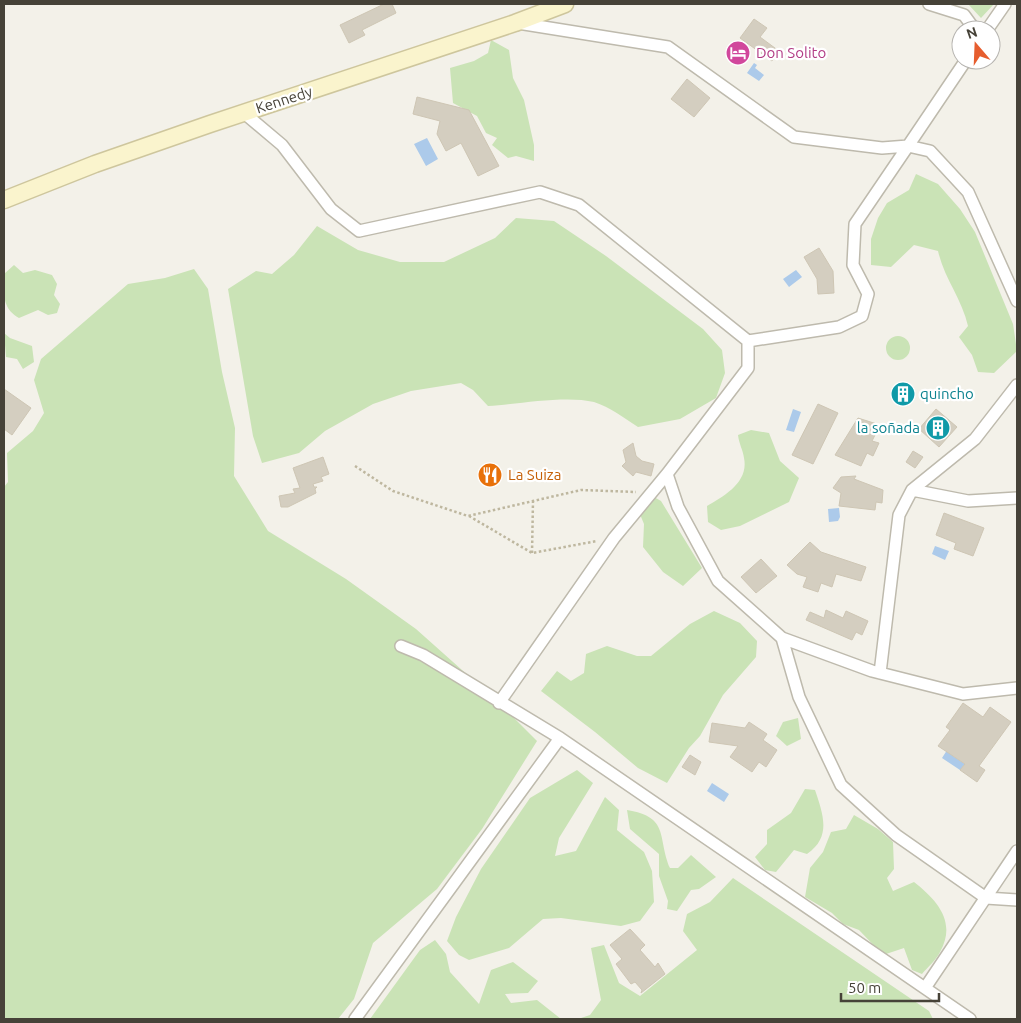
<svg xmlns="http://www.w3.org/2000/svg" width="1021" height="1023" font-family="Ubuntu,sans-serif">
<style>
.green{fill:#cae3b6}
.water{fill:#accaea}
.building{fill:#d4cec0;stroke:#cec6b4}
.lines{fill:none;stroke-linecap:round;stroke-linejoin:round}
.minor-casing{stroke:#bebaad;stroke-width:14}
.secondary-casing{stroke:#cec69d;stroke-width:19}
.path{stroke:#beb79f;stroke-width:2.5;stroke-dasharray:2.5 2.5;stroke-linecap:butt}
.minor{stroke:#fff;stroke-width:11}
.secondary{stroke:#faf4cd;stroke-width:16}
.labels{text-anchor:middle;stroke-width:4.5;stroke-linejoin:round;paint-order:stroke}
.hotel-label{font-size:15px;fill:#b23c85;stroke:#fff;text-anchor:start}
.street-label{font-size:15px;fill:#464238;stroke:#fff}
.culture-label{font-size:15px;fill:#0d838f;stroke:#fff;text-anchor:start}
.food-label{font-size:15px;fill:#c56008;stroke:#fff;text-anchor:start}
</style>
<rect width="100%" height="100%" fill="#f3f1e9"/>
<path class="green" d="M968 4H994L981 18Z
M491 40 509 50 513 78 524 100 534 145V161L516 156 508 158 492 145 497 138 486 133 477 116 453 103 450 68 474 61 488 53Z
M916 174 938 184 960 209 975 232 1013 324 1017 351 994 373 978 372 972 355 959 337 968 326C962 299 944 278 938 251L914 245 891 267 871 265V239L878 218 887 203 909 190Z
M516 218 554 221 606 256 703 329 722 350 725 373 716 398 680 419 638 427C624 418 610 407 594 402 566 395 518 404 488 406L473 390 461 383 411 391 373 404 325 431 299 453 262 463 253 436 228 289 256 271 272 274 294 255 317 226 358 250 400 262H444L495 238Z
M14 265 23 273 35 270 52 275 57 284 54 295 60 304 57 313 48 315 38 310 19 318C1 308 4 292 4 274Z
M194 269 208 289 222 372 235 428 234 476 268 531 346 579 416 629 499 703 537 741 482 829 437 889 373 943 354 999 338 1019H4V487L8 482 7 453 33 431 44 413 34 380 41 359 128 284 165 278Z
M4 333 10 338 32 346 34 362 23 369 17 359 6 357Z
M886 348a12 12 0 1 1 24 0a12 12 0 1 1-24 0Z
M751 430 769 433 780 461 799 478 789 502 740 526 721 530 708 522 707 506C724 496 749 482 744 458 743 450 739 444 738 435Z
M654 497 661 501 702 568 683 586 663 572 643 547 644 524 637 507Z
M714 611 740 623 757 641 756 657 723 695 700 736 689 748 667 783 638 768 595 732 541 691 557 671 571 681 584 673 586 654 607 646 637 656H651L690 624Z
M798 718 801 739 787 746 776 736 783 722Z
M577 770 593 783 559 838 555 856 576 851 605 797 619 810 617 830 644 852 652 871 654 902 640 921 621 926 561 918 543 919 509 948 469 960 459 955 447 941 456 917 481 869 530 798Z
M805 789 815 790C823 814 832 837 807 854L794 850 776 872 765 870 755 857 767 844V830L791 813Z
M627 810C670 817 657 837 670 868H678L691 855 716 877 699 889 691 890 677 911 667 909 668 901 659 876V854L630 829Z
M854 815 878 829 893 842 894 869 887 878 893 891 914 882C937 900 957 922 940 952 936 960 928 967 922 974L912 970 904 948 883 955 859 930 843 924 832 913 805 897 810 868 823 852 831 832 846 829Z
M733 878 929 1011 933 1019H578L590 1015 601 1000 591 948 604 945 619 983 640 996 697 950 683 931 687 914 710 902Z
M435 940 446 954 450 972 479 1004 491 970 513 962 538 981 528 993 505 994 511 1003 537 1000 561 1019H370L420 950Z"/>
<path class="water" d="M754 63 757 65 755 68 764 75 759 81 747 73Z
M427 138 438 159 426 166 414 144Z
M796 270 802 277 789 287 783 279Z
M793 409 801 412 794 432 786 430Z
M839 508 840 517 838 521 829 522 828 509Z
M935 546 949 551 945 560 932 554Z
M949 747 956 752 953 756 965 764 960 770 942 758Z
M712 783 729 794 724 802 707 791Z"/>
<path class="building" d="M384 4H392L396 13 362 30 365 35 349 43 340 25Z
M754 19 767 28 760 37 779 51 772 61 740 38Z
M687 79 710 98 694 117 671 99Z
M417 97 469 110 499 166 478 176 461 143 446 151 437 134 440 121 413 114Z
M819 248 833 271 834 293 818 294 817 279 804 257Z
M898 386 904 387 914 395 902 404 893 394Z
M4 389 31 408 12 435 4 429Z
M818 404 838 413 813 464 792 455Z
M936 409 957 427 939 447 919 429Z
M858 418 880 425 872 441 879 443 873 456 867 453 861 466 835 455Z
M633 443 636 456 642 461 654 464 651 476 636 472 633 476 622 466 626 462 623 450Z
M913 451 923 457 915 468 906 462Z
M323 457 329 474 321 477 323 481 313 484 314 487H317L315 489 316 493 288 507H281L279 496 295 493 293 489 300 488 293 468Z
M856 476 854 479 883 490 882 503 876 502 875 510 839 506 841 493 833 488 841 477Z
M944 513 984 528 973 556 954 549 956 543 936 535Z
M810 542 821 552 866 567 861 581 836 574 832 587 821 583 818 592 803 587 807 577 797 574 787 565Z
M761 559 777 576 756 593 741 577Z
M826 610 843 618 846 611 868 621 862 635 856 632 852 640 806 620 810 612 824 618Z
M963 703 983 717 990 707 1011 722 979 766 985 770 977 782 960 770 965 764 938 746 950 730 946 727Z
M749 722 767 734 763 740 777 750 766 767 759 762 752 772 730 757 738 746 709 742 712 723 745 728Z
M690 755 701 762 695 775 682 767Z
M630 929 645 945 640 950 655 967 658 963 665 974 641 993 642 990 635 982 631 984 616 964 622 959 610 945Z"/>
<g class="lines">
<defs>
<path id="minor" d="M929 4 964 15 975 30
M518 23 668 47 794 137 882 148 908 146 966 60
M987 30 1005 4
M244 113 282 145 331 209 359 231 540 192 579 205 748 341V368L667 474 678 507 718 581 782 638 872 671 963 694 1017 688
M748 341 839 327 862 316 868 294 853 265 855 224 908 146 930 151 968 192 1017 301
M912 490 968 501 1017 498
M782 638 799 697 841 785 896 835 986 898 1017 900
M401 646 423 655 560 738 970 1019
M880 673 899 515 912 490 975 439 1017 385
M499 703 614 538 667 474
M925 988 1017 851
M355 1019 560 738"/>
<path id="secondary" d="M4 200 95 164 210 124 515 23 565 4"/>
</defs>
<use href="#minor" class="minor-casing"/>
<use href="#secondary" class="secondary-casing"/>
<path class="path" d="M355 466 393 491 468 516 581 490 636 492
M469 516 532 553 597 541
M532 553 533 501"/>
<use href="#minor" class="minor"/>
<use href="#secondary" class="secondary"/>
</g>
<defs>
<symbol id="hotel-disc" viewBox="-11 -11 22 22"><circle r="9.5" fill="#d1479c" stroke="#fff"/><path d="M-6-4.5h1.5V1H6V5H4.5V3h-9V5H-6ZM-4 0a1.8 1.8 0 1 1 3.6 0ZM.5 0V-2.5h3Q6-2.5 6 0Z" fill="#fff"/></symbol>
<symbol id="building-disc" viewBox="-11 -11 22 22"><circle r="9.5" fill="#0f9aa8" stroke="#fff"/><path d="M-4-6H4V6H1V3H-1V6H-4ZM-2.5-4.3h1.7v1.8h-1.7ZM.8-4.3h1.7v1.8H.8ZM-2.5-1h1.7V.8h-1.7ZM.8-1h1.7V.8H.8Z" fill="#fff"/></symbol>
<symbol id="restaurant-disc" viewBox="-11 -11 22 22"><circle r="9.5" fill="#e8710a" stroke="#fff"/><path d="M-5-6h1v4h1v-4h1v4h1v-4h1v5L-1.5 .5V6h-2V.5L-5-1ZM5-6V6H3V1.5H1.5Q1.5-4 5-6Z" fill="#fff"/></symbol>
</defs>
<g fill-rule="evenodd">
<use href="#hotel-disc" x="724" y="39" width="28" height="28"/>
<use href="#building-disc" x="889" y="380" width="28" height="28"/>
<use href="#building-disc" x="924" y="414" width="28" height="28"/>
<use href="#restaurant-disc" x="476" y="461" width="28" height="28"/>
</g>
<g class="labels">
<g class="hotel-label">
<text x="756" y="58">Don Solito</text>
</g>
<g class="street-label">
<text transform="translate(284 100) rotate(-18)" y="5">Kennedy</text>
</g>
<g class="culture-label">
<text x="920" y="399">quincho</text>
<text x="920" y="433" text-anchor="end">la soñada</text>
</g>
<g class="food-label">
<text x="508" y="480">La Suiza</text>
</g>
</g>
<rect width="1021" height="1023" fill="none" stroke="#464238" stroke-width="10"/>
<g transform="translate(976 45) rotate(341)"><circle r="24" fill="#ffffff" stroke="#b5b3af"/>
<path d="M0-4L9 19L0 12L-9 19Z" fill="#e65d2e"/>
<text y="-8" font-size="14" font-weight="bold" text-anchor="middle" fill="#464238">N</text>
</g>
<path d="M841 993v8h98v-8" fill="none" stroke="#464238" stroke-width="2.5"/>
<text x="848" y="993" font-size="15" fill="#464238" stroke="#ffffff" stroke-width="4" paint-order="stroke">50 m</text>
</svg>
